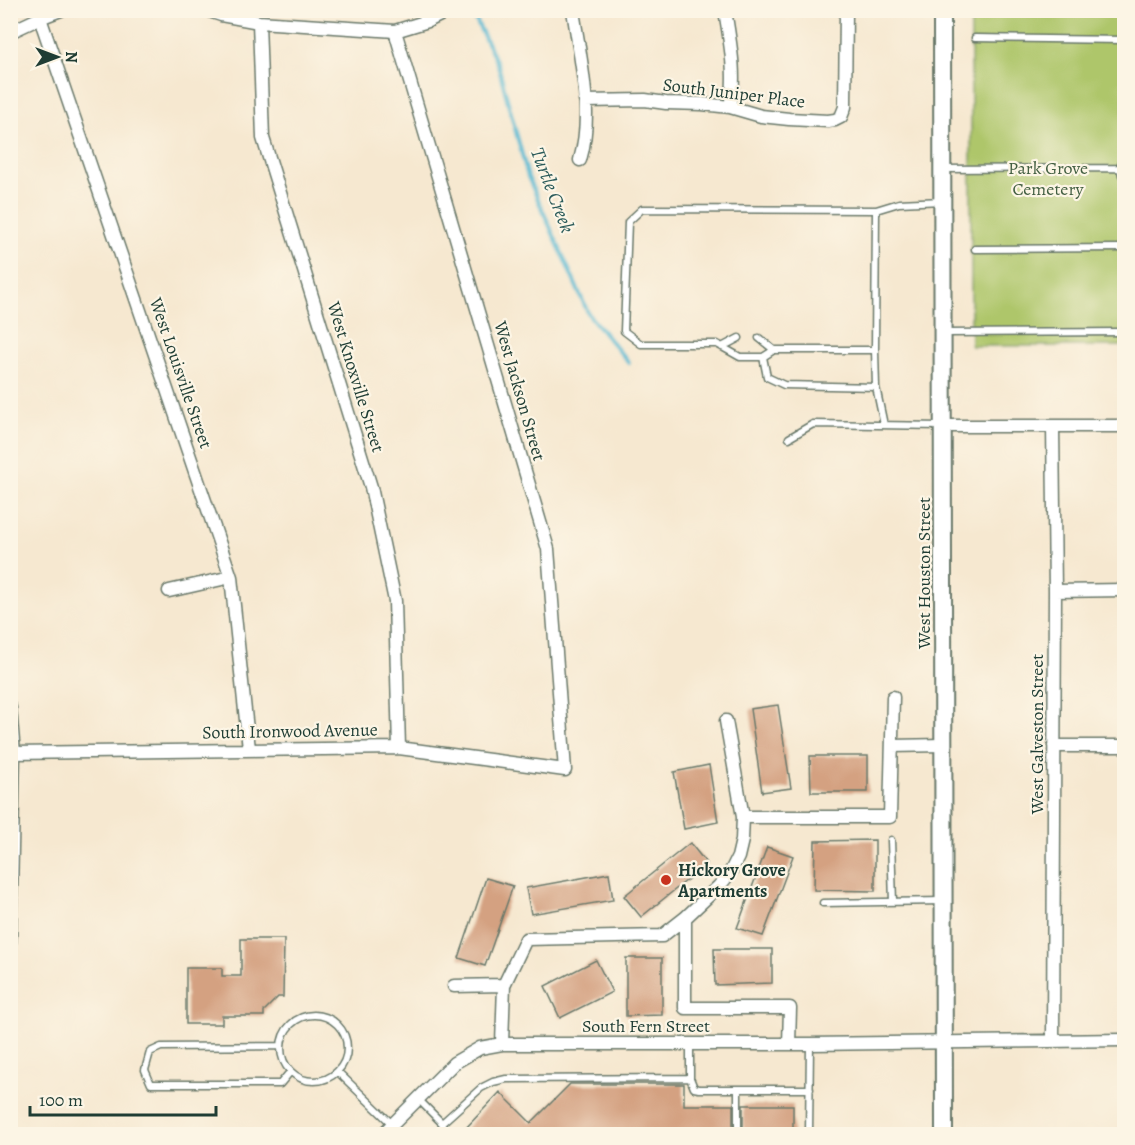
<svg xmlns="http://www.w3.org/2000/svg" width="1135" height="1145" font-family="Alegreya,serif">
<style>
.green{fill:#aec66b;stroke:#668250;stroke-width:1.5}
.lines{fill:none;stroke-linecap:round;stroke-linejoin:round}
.stream{stroke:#53b7d1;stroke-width:4}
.building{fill:#d4a181}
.service-casing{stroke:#6a796b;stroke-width:9}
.minor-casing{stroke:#6a796b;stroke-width:15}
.secondary-casing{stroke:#6a796b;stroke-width:20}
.service{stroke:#fff;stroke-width:6}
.minor{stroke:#fff;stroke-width:12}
.secondary{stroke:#fff;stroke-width:16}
.poi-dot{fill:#c8321e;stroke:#fcf5e5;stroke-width:2}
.labels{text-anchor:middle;stroke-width:4.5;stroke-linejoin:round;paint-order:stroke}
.street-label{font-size:18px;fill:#1f3d34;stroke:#fcf5e5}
.park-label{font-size:18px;fill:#435f42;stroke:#fcf5e5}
.poi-label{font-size:18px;font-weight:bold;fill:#1f3d34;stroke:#fcf5e5;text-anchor:start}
.water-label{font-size:20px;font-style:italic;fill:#2c5c5b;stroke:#fcf5e5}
</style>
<rect width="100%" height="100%" fill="#fcf5e5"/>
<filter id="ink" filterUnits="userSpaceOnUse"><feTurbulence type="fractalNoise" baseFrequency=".0167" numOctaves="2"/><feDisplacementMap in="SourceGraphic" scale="12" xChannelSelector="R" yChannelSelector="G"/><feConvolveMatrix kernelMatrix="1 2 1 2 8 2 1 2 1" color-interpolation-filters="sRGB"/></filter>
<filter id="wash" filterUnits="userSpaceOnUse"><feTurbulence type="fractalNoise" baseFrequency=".008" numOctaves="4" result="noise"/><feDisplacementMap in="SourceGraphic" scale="24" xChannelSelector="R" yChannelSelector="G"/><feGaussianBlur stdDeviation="1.35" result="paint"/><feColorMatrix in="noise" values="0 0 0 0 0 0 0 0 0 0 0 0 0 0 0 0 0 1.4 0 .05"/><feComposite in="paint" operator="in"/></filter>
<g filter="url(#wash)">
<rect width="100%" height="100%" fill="#f6e8d0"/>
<path class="green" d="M971 11H1124V346H971Z"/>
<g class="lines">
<path class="stream" d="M474 16 498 65 528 177 589 315 629 363"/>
</g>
<g id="blocks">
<path class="building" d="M778 705 791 788 762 792 750 709Z
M810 756H868V792H811Z
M709 765 718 822 684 829 674 772Z
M875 840V891L814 890 815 841Z
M690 843 707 864 641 917 624 896Z
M767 847 793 856 763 936 737 928Z
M609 873 613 900 531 914 526 888Z
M486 878 513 886 485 966 459 958Z
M241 939H284L283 997H278L264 1011V1016H222V1024H186V968H222V976H241Z
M714 949H772V983L715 985Z
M626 958H662V1015L626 1016Z
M596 960 612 992 560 1018 545 986Z
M570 1084H684V1105H733V1134H685V1133L471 1134 465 1129 500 1092 531 1123Z
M743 1105H793V1134H743Z"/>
</g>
</g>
<g filter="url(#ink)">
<use href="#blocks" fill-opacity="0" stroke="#6a796b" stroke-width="1.5"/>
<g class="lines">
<defs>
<path id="service" d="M975 38 1124 40
M1124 159 1120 167 1122 175 1124 178
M943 169 1120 168
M975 249 1124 248
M945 333 1124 332
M759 338 774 350
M722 347 739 338
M875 350 876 210
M763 357H740L717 344H641L624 331 628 222 642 209 876 210 899 203 942 201
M876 387 875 350H774L763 357 767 377 784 385 876 387 884 425
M789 438 813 424 941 426
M891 840 893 902
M823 903 943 901
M281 1048a33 33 0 1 1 66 0a33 33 0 1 1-66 0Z
M690 1044V1078L694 1088 699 1089H810
M281 1046 161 1047 150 1052 145 1070 151 1084H280L290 1072
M338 1072 392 1124
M738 1089V1134
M418 1099 442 1123 481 1088 493 1082 506 1079 690 1078
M442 1123 445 1134
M809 1134 810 1044"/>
<path id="minor" d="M206 10 221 15 259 22 395 31 428 21 450 10
M573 10C580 59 594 112 580 160
M725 10C730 43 737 75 730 107
M40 18 231 577 249 749
M259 22 263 138 371 487 395 601 399 748
M10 32 40 18 61 10
M585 101 645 100 666 103 702 104 730 107 761 116 789 119 828 121 835 120 841 117 845 107 846 10
M943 426H1124
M169 591 231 577
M1055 591 1124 590
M10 708 14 753 10 942
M726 721 743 817H890L893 697
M892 746 943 745
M1054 746H1124
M14 753 399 748 565 770 548 549 395 31
M685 918V1008H790L789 1044
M454 986 504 985
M1053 1041 1055 591 1053 426
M502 1044 504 985 526 939 662 936 685 918 719 886 730 873 738 857 742 840 743 817
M383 1134 454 1063 480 1048 502 1044H810L1124 1040"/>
<path id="secondary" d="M942 10 944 1134"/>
</defs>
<use href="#service" class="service-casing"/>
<use href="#minor" class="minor-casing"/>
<use href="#secondary" class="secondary-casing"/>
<use href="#service" class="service"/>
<use href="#minor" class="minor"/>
<use href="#secondary" class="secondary"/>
</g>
</g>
<circle class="poi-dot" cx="666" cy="880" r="6"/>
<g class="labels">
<g class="street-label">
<text transform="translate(734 93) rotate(7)" y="6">South Juniper Place</text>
<text transform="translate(181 373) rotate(71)" y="6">West Louisville Street</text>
<text transform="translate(356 377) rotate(73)" y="6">West Knoxville Street</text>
<text transform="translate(520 391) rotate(74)" y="6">West Jackson Street</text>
<text transform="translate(924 573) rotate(-90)" y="6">West Houston Street</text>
<text transform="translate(290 731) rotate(-1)" y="6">South Ironwood Avenue</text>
<text transform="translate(1037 734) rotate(-90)" y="6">West Galveston Street</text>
<text x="646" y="1032">South Fern Street</text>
</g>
<g class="park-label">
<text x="1048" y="174">Park Grove<tspan x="1048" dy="21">Cemetery</tspan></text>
</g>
<g class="poi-label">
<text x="678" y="876">Hickory Grove<tspan x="678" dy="21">Apartments</tspan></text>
</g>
<g class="water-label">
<text transform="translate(553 190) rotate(69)" y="7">Turtle Creek</text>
</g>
</g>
<rect width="1135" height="1145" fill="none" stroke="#fcf5e5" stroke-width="36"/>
<g transform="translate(57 57) rotate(90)" stroke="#fcf5e5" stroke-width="4.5" paint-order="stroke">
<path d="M0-4.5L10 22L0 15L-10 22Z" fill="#1f3d34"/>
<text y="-9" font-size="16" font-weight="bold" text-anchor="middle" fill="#1f3d34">N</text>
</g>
<path d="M30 1106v9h186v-9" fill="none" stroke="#1f3d34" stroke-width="3"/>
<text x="39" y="1106" font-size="18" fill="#1f3d34" stroke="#fcf5e5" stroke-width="4.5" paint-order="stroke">100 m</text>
</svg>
